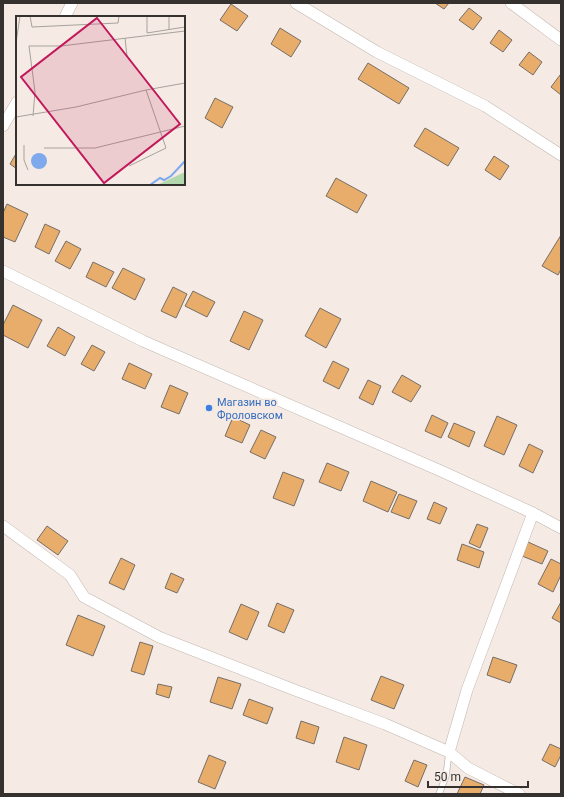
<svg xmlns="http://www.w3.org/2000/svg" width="564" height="797" font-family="Roboto,sans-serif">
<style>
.building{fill:#e8ad6a;stroke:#756e67}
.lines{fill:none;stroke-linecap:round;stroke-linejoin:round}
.service-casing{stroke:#c0b6b0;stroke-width:7}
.minor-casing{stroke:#c0b6b0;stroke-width:12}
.service{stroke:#fff;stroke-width:5.5}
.minor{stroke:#fff;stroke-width:11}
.shop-dot{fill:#3f7fe0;stroke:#f5ebe4;stroke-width:1.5}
.labels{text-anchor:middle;stroke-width:3.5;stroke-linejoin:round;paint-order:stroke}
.shop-label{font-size:11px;fill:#366cbe;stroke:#f5ebe4;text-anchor:start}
.inset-river{fill:none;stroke:#7fa9ed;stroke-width:2}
.inset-road{fill:none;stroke:#a8a19c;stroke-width:1}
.view{fill:#c2185b;fill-opacity:0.15;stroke:#c2185b;stroke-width:2}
.inset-edge{fill:none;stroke:#35312f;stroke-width:2}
</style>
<rect width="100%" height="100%" fill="#f5ebe4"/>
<path class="building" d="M435 3H449L444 9Z
M231 4 248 16 237 31 220 20Z
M469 8 482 18 473 30 459 20Z
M280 28 301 41 291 57 271 44Z
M499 30 512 40 503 52 490 43Z
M529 52 542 62 533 75 519 65Z
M368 63 409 88 399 104 358 79Z
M560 75H561V95L551 87Z
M215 98 233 107 222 128 205 118Z
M425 128 459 148 448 166 414 146Z
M17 152V169L10 164Z
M494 156 509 166 500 180 485 170Z
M336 178 367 195 357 213 326 196Z
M7 204 28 214 15 242 3 237V213Z
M45 224 60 231 49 254 35 247Z
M561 235V269L558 275 542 266Z
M66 241 81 249 70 269 55 261Z
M93 262 114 272 106 287 86 277Z
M123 268 145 279 135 300 112 288Z
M173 287 187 294 176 318 161 311Z
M193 291 215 302 207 317 185 306Z
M13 305 42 320 28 348 3 335V325Z
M320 308 341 319 326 348 305 336Z
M244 311 263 320 249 350 230 341Z
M58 327 75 337 65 356 47 346Z
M92 345 105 352 94 371 81 364Z
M333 361 349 369 339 389 323 381Z
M129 363 152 374 145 389 122 379Z
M402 375 421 386 411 402 392 392Z
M368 380 381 386 373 405 359 398Z
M170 385 188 393 179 414 161 407Z
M432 415 448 423 441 438 425 431Z
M497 416 517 425 504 455 484 446Z
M233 417 250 425 242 443 225 436Z
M454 423 475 432 469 447 448 437Z
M261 430 276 437 265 459 250 452Z
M529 444 543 451 533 473 519 466Z
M327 463 349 472 341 491 319 482Z
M283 472 304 480 294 506 273 498Z
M371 481 397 492 388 512 363 501Z
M399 494 417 501 409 519 391 512Z
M434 502 447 508 440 524 427 519Z
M477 524 488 528 480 548 469 543Z
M47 526 68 541 58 555 37 540Z
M528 542 548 551 542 564 522 556Z
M462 544 484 552 479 568 457 560Z
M121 558 135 565 124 590 109 583Z
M551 559 561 564V575L553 592 538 584Z
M171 573 184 579 177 593 165 588Z
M561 602V623L552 618Z
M277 603 294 610 284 633 268 626Z
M241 604 259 612 247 640 229 632Z
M78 615 105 626 93 656 66 645Z
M140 642 153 646 144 675 131 671Z
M493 657 517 665 510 683 487 675Z
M381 676 404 685 394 709 371 700Z
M218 677 241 684 232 709 210 702Z
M158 684 172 687 169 698 156 694Z
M249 699 273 708 267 724 243 715Z
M301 721 319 727 314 744 296 738Z
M344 737 367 745 359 770 336 762Z
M550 744 561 749V755L555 767 542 760Z
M209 755 226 762 215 789 198 782Z
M414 760 427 765 418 787 405 781Z
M465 777 484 785 480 794H457Z"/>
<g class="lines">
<defs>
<path id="service" d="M439 794 446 776 449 752"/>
<path id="minor" d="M296 3 377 52 485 106 561 155
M511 3 561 40
M65 17 72 3
M3 126 17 102
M3 271 143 341 441 471 533 513 561 528
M3 526 70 575 84 597 159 637 292 689 385 724 449 752 468 768 519 794
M449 752 467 690 533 513"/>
</defs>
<use href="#service" class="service-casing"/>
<use href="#minor" class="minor-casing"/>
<use href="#service" class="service"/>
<use href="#minor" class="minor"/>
</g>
<circle class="shop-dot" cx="209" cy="408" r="4"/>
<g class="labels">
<g class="shop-label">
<text x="217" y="406">Магазин во<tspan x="217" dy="13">Фроловском</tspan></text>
</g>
</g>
<g transform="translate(16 16)">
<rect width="169" height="169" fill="#f5ebe4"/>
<path d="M169 156V169H141Z" fill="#b4d8ad"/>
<path d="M15 145a8 8 0 1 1 16 0a8 8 0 1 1-16 0Z" fill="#7fa9ed"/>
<path class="inset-river" d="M134 169 144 162 148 164 155 160 169 145"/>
<path class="inset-road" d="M14 0 16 11 102 7 103 0M131 0V17L169 11M153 13V0M109 22 111 40M0 27 4 0M17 100 19 76 13 30H45L169 15M0 101 60 91 130 74 169 67M8 129V144L12 154M28 132H79L169 110M113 150 150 132 130 74"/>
<path class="view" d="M81 2 164 108 88 167 5 61Z"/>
<rect width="169" height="169" class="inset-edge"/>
</g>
<rect width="564" height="797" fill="none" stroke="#35312f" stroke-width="8"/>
<path d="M428 781v6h100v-6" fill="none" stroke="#35312f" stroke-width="2"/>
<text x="434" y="781" font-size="12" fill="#35312f" stroke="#f5ebe4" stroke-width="3" paint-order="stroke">50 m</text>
</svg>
